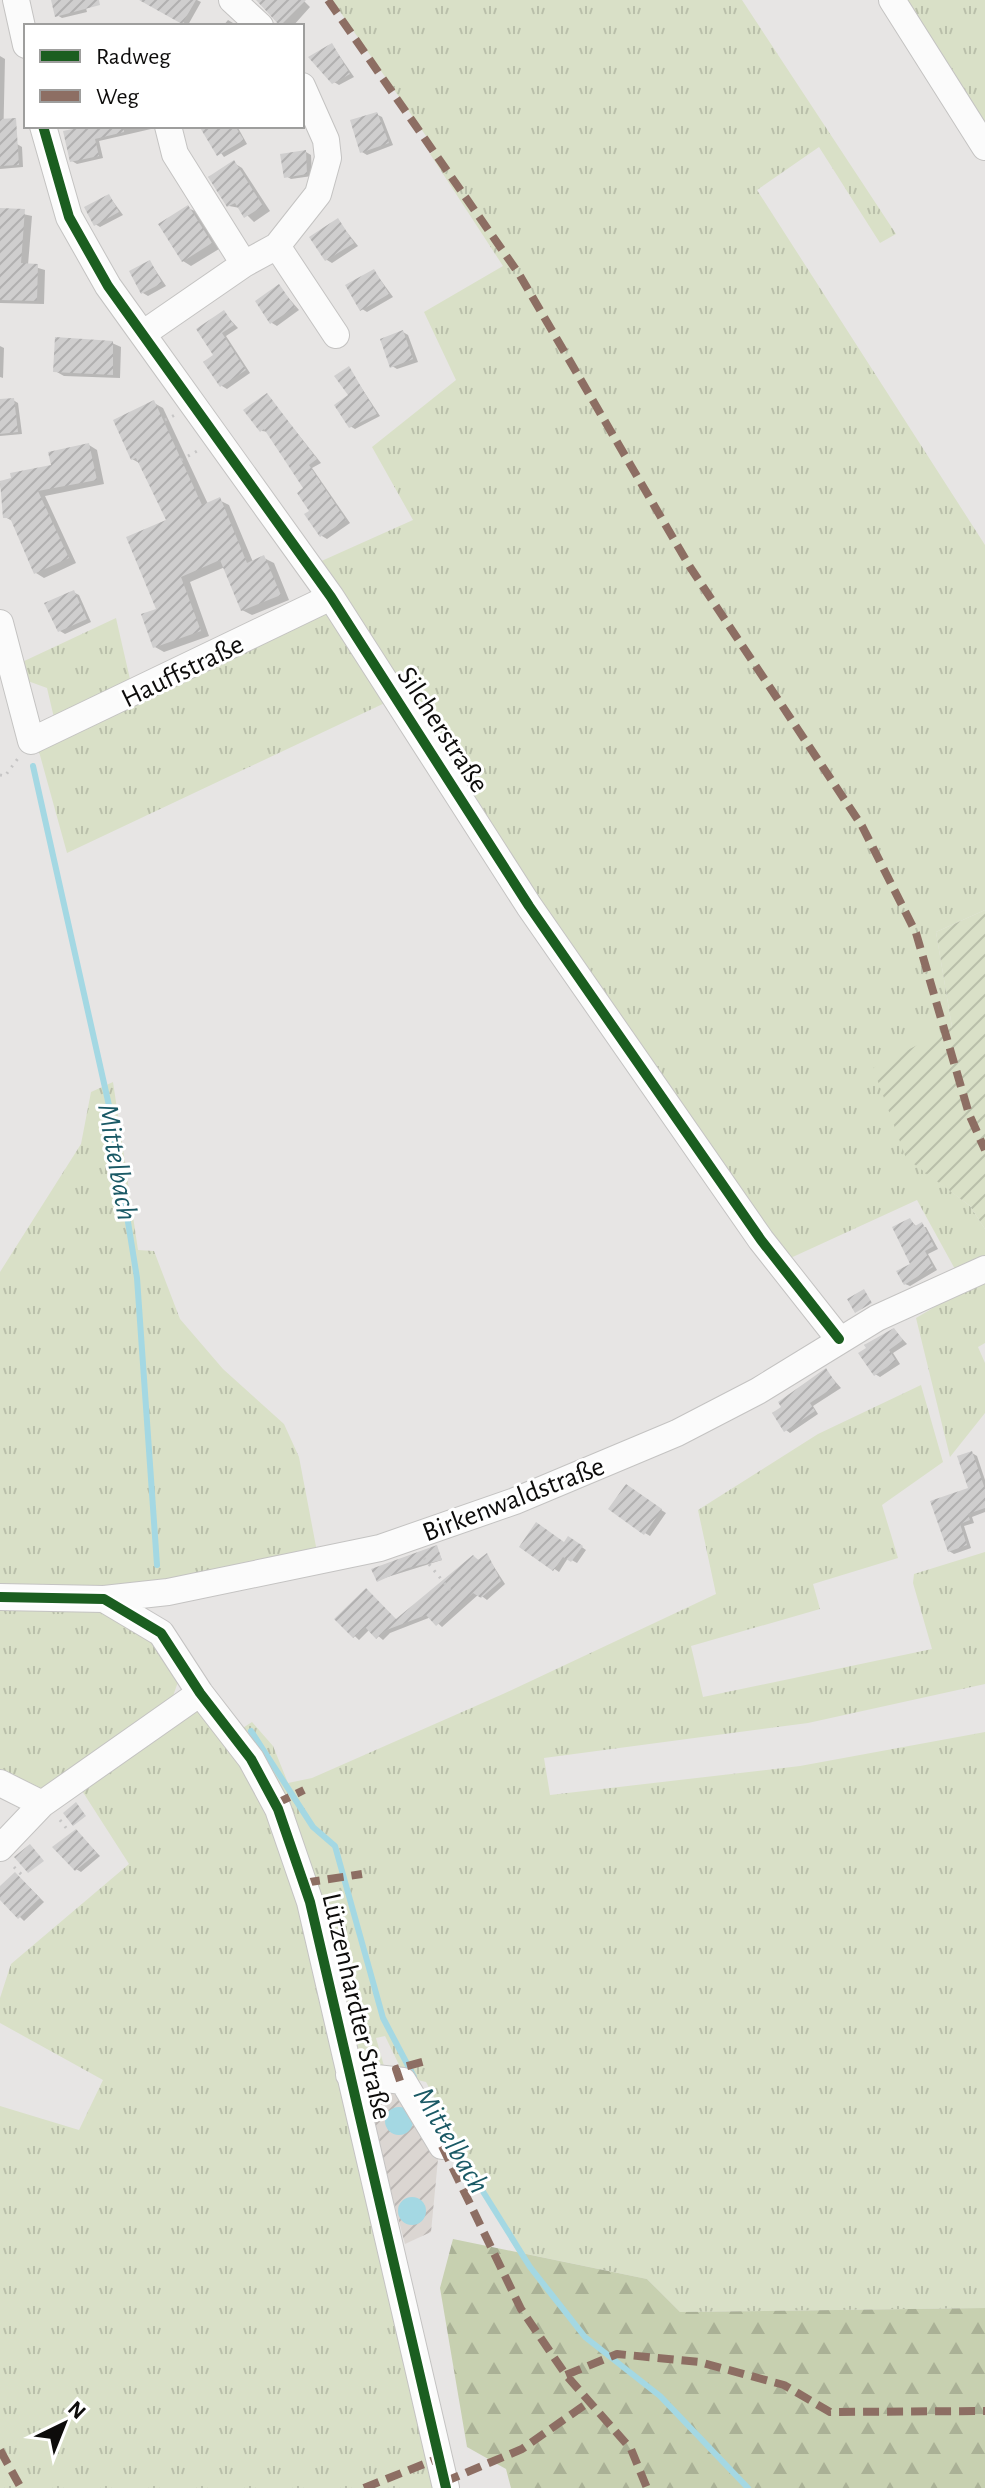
<svg xmlns="http://www.w3.org/2000/svg" width="985" height="2488" font-family="'Alegreya Sans',sans-serif">
<style>
.industrial{fill:url(#industrial-furrows)}
.grass{fill:url(#grass-tufts)}
.forest{fill:url(#forest-firs)}
.garden{fill:url(#garden-furrows)}
.water{fill:#a4d8e3}
.shadow{fill:#0003}
.lines{fill:none;stroke-linecap:round;stroke-linejoin:round}
.stream{stroke:#a4d8e3;stroke-width:6}
.building{fill:url(#building-hatch)}
.minor-casing{stroke:#c4c3c2;stroke-width:28}
.path{stroke:#c6c5c5;stroke-width:3;stroke-dasharray:2 6;stroke-linecap:butt}
.minor{stroke:#fbfbfb;stroke-width:26}
.quiet{stroke:#8d6e63;stroke-width:8;stroke-dasharray:16 8;stroke-linecap:butt}
.cycleway-casing{stroke:#fff;stroke-width:15}
.cycleway{stroke:#1b5e20;stroke-width:10}
.labels{text-anchor:middle;stroke-width:6;stroke-linejoin:round;paint-order:stroke}
.street-label{font-size:28px;fill:#0d0c0b;stroke:#fff}
.water-label{font-size:30px;font-style:italic;fill:#1a5965;stroke:#fff}
</style>
<defs>
<pattern id="industrial-furrows" width="10" height="10" patternUnits="userSpaceOnUse" patternTransform="scale(2)"><rect width="10" height="10" fill="#dbd6d2"/><path d="M-1 1l2-2M0 10L10 0M9 11l2-2" fill="none" stroke="#bbb6b3"/></pattern>
<pattern id="grass-tufts" width="24" height="20" patternUnits="userSpaceOnUse" patternTransform="scale(2)"><rect width="24" height="20" fill="#d9e0c7"/><path d="M3 7l-1-3M5 7V3M7 7l1-3M15 17l-1-3M17 17v-4M19 17l1-3" fill="none" stroke="#b9bfaa"/></pattern>
<pattern id="forest-firs" width="22" height="20" patternUnits="userSpaceOnUse" patternTransform="scale(2)"><rect width="22" height="20" fill="#c7d0b0"/><path d="M5 1l3.5 6h-7zM16 11l3.5 6h-7z" fill="#aab196"/></pattern>
<pattern id="garden-furrows" width="10" height="10" patternUnits="userSpaceOnUse" patternTransform="scale(2)"><rect width="10" height="10" fill="#d9e0c7"/><path d="M-1 1l2-2M0 10L10 0M9 11l2-2" fill="none" stroke="#b9bfaa"/></pattern>
<pattern id="building-hatch" width="6" height="6" patternUnits="userSpaceOnUse" patternTransform="scale(2)"><rect width="6" height="6" fill="#cfcece"/><path d="M-1 1l2-2M0 6l6-6M5 7l2-2" fill="none" stroke="#b1b0b0"/></pattern>
</defs>
<rect width="100%" height="100%" fill="#e7e5e4"/>
<path class="industrial" d="M362 2083 408 2099 438 2159 431 2232 405 2244Z"/>
<path class="grass" d="M332 0H742L896 234 880 243 819 147 757 190 985 545V910L936 932 952 1027 906 1157 970 1206 985 1229V1256L956 1271 917 1200 784 1261 703 1148 317 563 413 520 372 447 456 380 424 312 503 266 430 154 435 149Z
M898 0H985V137Z
M327 609 389 701 67 853 38 748Z
M116 618 132 688 55 722 47 688 25 680 20 663Z
M113 1082 138 1250 154 1251 180 1319 223 1369 284 1424 299 1457 318 1557 98 1591 0 1589V1272L81 1144 91 1092Z
M985 1277V1343L978 1347 985 1363V1413L950 1457 916 1318Z
M921 1385 943 1462 882 1505 898 1558 813 1584 820 1609 691 1646 703 1697 932 1649 913 1583 914 1574 985 1552V1684L808 1723 544 1758 550 1795 800 1766 985 1732V2308L680 2312 647 2279 517 2252 426 2082 405 2077 385 2036 376 2038 386 2073 353 2065 238 1731 252 1722 273 1746 288 1783 312 1778 503 1694 716 1594 698 1510 818 1434Z
M0 1605 111 1611 153 1638 180 1676 171 1702 38 1799 0 1778Z
M196 1707 209 1714 282 1834 439 2488H0V2106L79 2130 103 2080 0 2023V1998L11 1964 129 1864 79 1786Z"/>
<path class="forest" d="M453 2239 647 2279 680 2312 985 2308V2488H511L506 2469 467 2447 440 2288Z"/>
<path class="garden" d="M985 910V1229L970 1206 906 1158 873 1068 952 1027 936 932Z"/>
<path class="water" d="M385 2121a14 14 0 1 1 28 0a14 14 0 1 1-28 0Z
M398 2211a14 14 0 1 1 28 0a14 14 0 1 1-28 0Z"/>
<path class="shadow" d="M53 0H84L87 12 62 18 57 15Z
M161 0H197L201 2 188 25 157 8Z
M258 0H303L310 7 293 26H282Z
M228 20 233 23 236 26H223Z
M332 45 354 77 339 85 334 82Z
M0 56 5 59 3 147 17 144 22 147 23 167 0 169Z
M376 114 382 117 393 145 367 155 362 152Z
M95 126H148L151 129 99 141 103 158 77 164 72 161Z
M201 126H237L247 144 224 157Z
M306 152 311 155 312 176 291 179 286 176 282 155Z
M234 163 242 168 270 211 254 222 240 208 229 206Z
M109 196 123 215 100 227 95 224Z
M188 208 197 212 219 249 191 266 183 261Z
M0 209 32 216 28 265 45 270 44 304 0 303Z
M338 221 358 246 332 263 327 260Z
M150 262 166 286 148 296 143 293Z
M374 271 393 297 367 312 362 309Z
M279 287 299 310 277 326 272 323Z
M224 313 238 328 226 336 250 373 227 389 222 386 216 356Z
M403 332 408 335 418 362 397 369 392 366Z
M112 343 121 347 120 378 64 376 55 371Z
M0 346 4 348 3 378 0 377Z
M349 369 380 416 355 429 350 426Z
M267 395 321 463 312 468 350 523 327 539 322 536 306 489 269 432 262 431Z
M13 400 18 403 22 434 0 436V401Z
M154 403 163 408 208 504 219 500 229 505 253 562 264 558 274 563 289 600 252 615 242 610 225 567 190 582 209 636 164 652 155 647 169 521 141 464 132 459Z
M89 445 97 450 104 484 45 496 76 563 44 578 36 573 14 522 5 517 0 483 53 466Z
M73 592 79 595 91 622 65 634 60 631Z
M910 1220 917 1227H926L938 1249 928 1254 937 1270 910 1286 905 1284 913 1264Z
M894 1330 907 1344 893 1353 900 1364 880 1377 875 1374Z
M826 1371 841 1388 813 1406 818 1414 790 1433 786 1430Z
M972 1453 977 1456 985 1480V1512L972 1517 974 1523 964 1526 971 1548 954 1554 949 1551 970 1489Z
M626 1487 666 1513 650 1536 645 1533Z
M569 1538 586 1550 577 1563 568 1558 559 1572 521 1546 565 1544Z
M437 1548 442 1560 378 1580Z
M487 1556 505 1584 487 1600 479 1594 442 1627 431 1617 390 1633 383 1640 370 1629 359 1640 337 1619 397 1621 474 1557 478 1560Z
M76 1831 100 1856 81 1872 76 1869Z
M16 1874 44 1902 24 1921 0 1897V1889Z"/>
<g class="lines">
<path class="stream" d="M33 766 110 1110 137 1278 157 1565
M251 1731 313 1827 335 1846 383 2018 414 2077
M452 2142 530 2267 585 2337 660 2396 748 2488"/>
</g>
<path class="building" d="M51 0H99L100 5 55 17Z
M139 0H196L182 24Z
M256 0H306L280 26Z
M332 43 350 74 332 84 308 57Z
M377 112 389 143 360 153 350 120Z
M16 118 19 165 0 166V119Z
M86 126H124V132L95 139 99 156 70 162 63 131Z
M199 126H235L244 140 217 156Z
M306 150 307 174 284 178 280 154Z
M234 160 263 206 244 218 235 203 227 207 208 177Z
M109 194 119 212 94 226 84 207Z
M188 205 212 243 182 262 158 224Z
M0 208 25 209 21 263 38 264 37 301 0 300Z
M338 218 354 243 325 261 309 237Z
M150 260 162 283 141 294 129 271Z
M374 269 389 294 360 311 345 285Z
M279 284 295 307 270 324 255 301Z
M224 310 234 325 222 333 246 370 220 387 203 362 213 355 196 329Z
M403 330 413 359 390 368 380 339Z
M55 337 113 341V375L53 372Z
M349 366 377 414 349 428 334 405 348 395 334 376Z
M267 393 317 459 309 465 346 520 320 537 304 514 309 511 297 493 303 488 264 429 260 432 243 410Z
M14 398 18 432 0 434V399Z
M154 400 202 505 220 497 247 563 264 555 281 595 241 611 220 560 181 577 201 631 153 648 141 614 156 609 126 537 166 520 136 458 131 460 113 420Z
M89 443 97 480 38 491 69 558 34 574 10 518H3L0 481 11 478 10 473 51 465 48 452Z
M74 590 87 619 58 632 44 603Z
M910 1218 915 1226 922 1222 934 1246 925 1251 933 1267 904 1285 896 1271 910 1264 892 1227Z
M864 1289 872 1303 855 1313 847 1299Z
M894 1328 903 1340 889 1350 896 1361 874 1376 858 1353 866 1348 864 1345Z
M826 1368 837 1385 810 1403 815 1411 784 1432 772 1413 781 1407 778 1402Z
M972 1451 985 1489V1508L968 1514 970 1520 960 1524 967 1545 948 1552 930 1501 968 1488 957 1456Z
M626 1484 662 1509 644 1535 608 1509Z
M536 1522 564 1542 568 1536 583 1546 571 1562 563 1557 553 1571 519 1547Z
M437 1545 442 1560 408 1568 377 1582 371 1569Z
M487 1553 501 1581 481 1598 473 1593 436 1626 426 1615 384 1631 376 1639 365 1627 353 1638 334 1619 366 1588 396 1619 473 1555 478 1560Z
M76 1802 86 1816 73 1826 63 1813Z
M76 1829 97 1853 75 1871 52 1847Z
M30 1844 44 1861 28 1873 14 1857Z
M15 1872 40 1898 18 1919 0 1900V1886Z"/>
<g class="lines">
<defs>
<path id="minor" d="M16 0 26 45
M232 0 260 26
M892 0 985 147
M43 126 69 217 108 286 331 597 529 906 761 1240 839 1339
M168 126 175 154 244 264
M277 246 336 335
M144 333 244 264 277 246 318 194 328 158 326 140 302 86
M0 623 31 741 331 597
M0 1597 104 1599 168 1592 380 1548 515 1501 677 1433 758 1391 877 1318 985 1269
M104 1599 161 1633 200 1693 251 1759 278 1809 310 1902 446 2488
M0 1783 42 1804
M0 1848 42 1804 200 1693
M349 2075 403 2081 442 2146"/>
</defs>
<use href="#minor" class="minor-casing"/>
<path class="path" d="M165 420 175 415
M181 460 199 450
M0 775 5 776 19 757
M424 1558 450 1590
M60 1820 67 1829
M14 1867 25 1878"/>
<use href="#minor" class="minor"/>
<path class="quiet" d="M328 0 519 274 690 567 862 826 916 933 969 1114 985 1150
M275 1804 304 1790
M304 1883 362 1874
M400 2081 396 2069 426 2061
M442 2146 521 2309 566 2375 631 2449 647 2488
M566 2375 617 2354 699 2362 784 2385 830 2412 985 2411
M0 2450 21 2488
M444 2482 522 2449 589 2402
M364 2488 439 2458"/>
<defs>
<path id="cycleway" d="M43 126 69 217 108 286 331 597 529 906 761 1240 839 1339
M0 1597 104 1599 161 1633 200 1693 251 1759 278 1809 310 1902 446 2488"/>
</defs>
<use href="#cycleway" class="cycleway-casing"/>
<use href="#cycleway" class="cycleway"/>
</g>
<g class="labels">
<g class="street-label">
<text transform="translate(182 670) rotate(-26)" y="10">Hauffstraße</text>
<text transform="translate(444 729) rotate(57)" y="10">Silcherstraße</text>
<text transform="translate(513 1498) rotate(-21)" y="10">Birkenwaldstraße</text>
<text transform="translate(358 2006) rotate(77)" y="10">Lützenhardter Straße</text>
</g>
<g class="water-label">
<text transform="translate(118 1162) rotate(80)" y="10">Mittelbach</text>
<text transform="translate(452 2140) rotate(59)" y="10">Mittelbach</text>
</g>
</g>
<rect x="24" y="24" width="280" height="104" fill="#ffffff" stroke="#9e9e9d" stroke-width="2"/>
<rect x="40" y="50" width="40" height="12" fill="#1b5e20" stroke="#9e9e9d" stroke-width="2"/>
<text x="96" y="64" font-size="24" fill="#0d0c0b">Radweg</text>
<rect x="40" y="90" width="40" height="12" fill="#8d6e63" stroke="#9e9e9d" stroke-width="2"/>
<text x="96" y="104" font-size="24" fill="#0d0c0b">Weg</text>
<g transform="translate(64 2424) rotate(43)" stroke="#ffffff" stroke-width="6" paint-order="stroke">
<path d="M0-6L14 30L0 20L-14 30Z" fill="#0d0c0b"/>
<text y="-12" font-size="22" font-weight="bold" text-anchor="middle" fill="#0d0c0b">N</text>
</g>
</svg>
